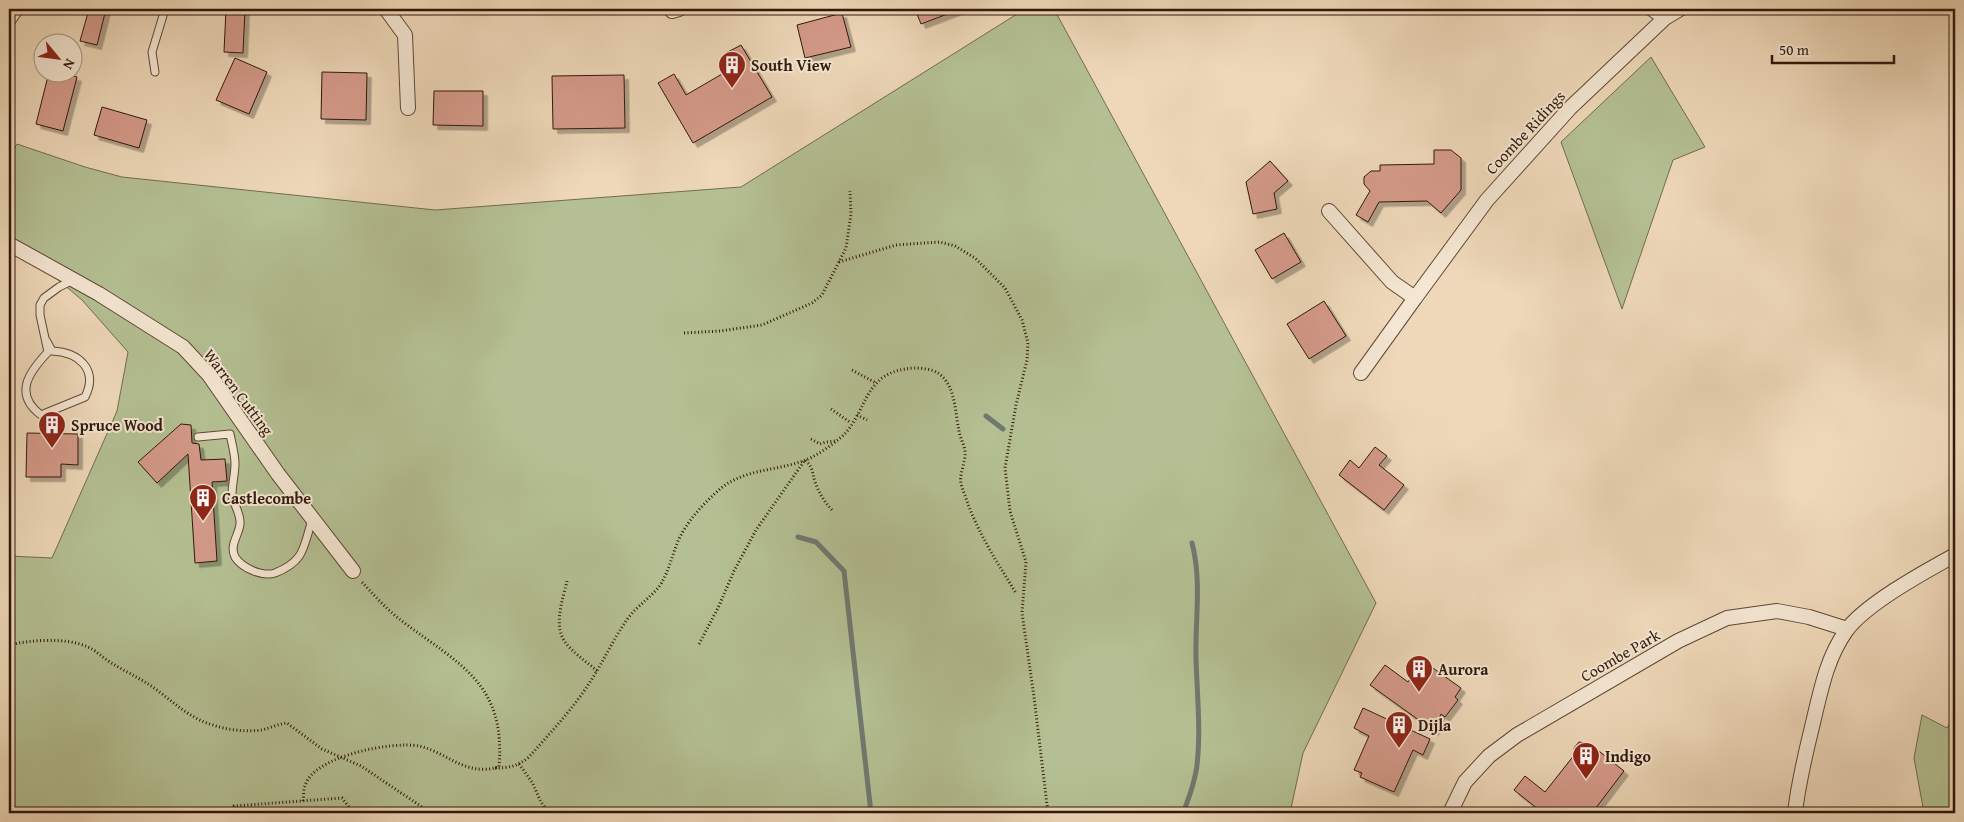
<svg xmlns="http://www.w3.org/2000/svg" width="1964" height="822" font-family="'Gentium Book Plus',serif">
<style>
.green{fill:#b4c093;stroke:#726c4f}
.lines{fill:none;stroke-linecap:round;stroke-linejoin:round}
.stream{stroke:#707970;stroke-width:5}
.building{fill:#d59a8a;stroke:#30180b;filter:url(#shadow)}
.service-casing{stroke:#604836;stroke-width:9}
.minor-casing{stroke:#604836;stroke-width:16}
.path{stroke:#30180b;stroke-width:3;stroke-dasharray:1 2.5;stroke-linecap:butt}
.service{stroke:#f4e6d2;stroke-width:7}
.minor{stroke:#f4e6d2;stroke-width:14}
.labels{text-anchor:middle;stroke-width:4;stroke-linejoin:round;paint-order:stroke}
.poi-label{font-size:16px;font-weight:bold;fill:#30180b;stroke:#f4e6d2;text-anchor:start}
.street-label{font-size:16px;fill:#30180b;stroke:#f4e6d2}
</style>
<defs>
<filter id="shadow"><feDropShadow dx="4.5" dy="4.5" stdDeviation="0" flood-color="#0004"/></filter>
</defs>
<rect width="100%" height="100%" fill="#eed8b9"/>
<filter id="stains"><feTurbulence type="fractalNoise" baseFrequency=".004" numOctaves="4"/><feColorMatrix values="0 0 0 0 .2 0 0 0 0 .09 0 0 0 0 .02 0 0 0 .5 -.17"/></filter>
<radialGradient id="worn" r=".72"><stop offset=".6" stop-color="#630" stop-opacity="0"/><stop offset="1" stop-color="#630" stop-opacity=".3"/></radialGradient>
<path class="green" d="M1025 9H1054L1376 603 1303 753 1290 813H9V556L52 558 117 411 128 352 82 300 9 238V157L17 144 85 167 122 177 435 210 741 187Z
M1651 57 1705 147 1673 160 1622 309 1561 142Z
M1955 714V813H1924L1914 758 1922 715 1947 728Z"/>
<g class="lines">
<path class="stream" d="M986 416 1003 429
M798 537 816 542 844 571 871 813
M1183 813C1189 798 1195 782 1197 765 1201 730 1197 694 1196 658 1195 619 1202 581 1192 543"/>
</g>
<path class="building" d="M89 9H106L97 45 80 41Z
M226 9H245L243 53 224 52Z
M915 9H957L958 10 921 24Z
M842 13 851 47 805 58 797 25Z
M741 45 772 97 693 143 658 83 674 74 686 95 734 67 726 53Z
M235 58 267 72 249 114 216 100Z
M49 72H60L77 77 63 131 36 124Z
M322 72 367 73 366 120 321 119Z
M624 75 625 128 553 129 552 76Z
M434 91H483V126L433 125Z
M102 107 147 120 139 148 94 135Z
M1434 150H1451L1461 158V190L1441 213 1427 201 1379 202 1368 222 1356 215 1370 191 1364 184V177L1371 171H1380V165L1434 164Z
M1270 161 1288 181 1274 193 1277 209 1253 214 1246 182Z
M1284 233 1301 262 1272 279 1255 250Z
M1324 301 1346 336 1309 359 1287 324Z
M181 424 191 425 192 443 199 444 201 460 225 459 227 481 212 482 217 561 195 563 188 454 157 483 138 462Z
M27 433 78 434V465L61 464V477H26Z
M1375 447 1387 456 1379 465 1404 485 1384 510 1339 475 1350 460 1359 468Z
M1423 661 1461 688 1455 697 1458 700 1445 717 1441 714 1434 731 1370 685 1385 665 1408 682Z
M1363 708 1430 739 1423 755 1413 750 1394 792 1360 777 1362 773 1354 770 1369 736 1354 728Z
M1579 742 1590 744 1624 771 1592 813H1543L1514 790 1525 776 1545 792 1575 754 1574 748Z"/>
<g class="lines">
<defs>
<path id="service" d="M155 72 152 52 165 9
M46 340 52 351C78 352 99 369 85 397L41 415C13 394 29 372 48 352L40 315V305L44 298 59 287 73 280
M198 437 230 434C232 444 235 454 235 464 235 474 232 484 232 495 233 504 241 513 240 524 239 535 229 545 235 557 242 568 262 577 275 573 305 561 303 548 312 520"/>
<path id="minor" d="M386 9 405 35 408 108
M1652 9 1665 18
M672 11 679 9
M9 19 16 9
M1329 211 1392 282 1415 298 1487 200 1570 108 1665 18 1680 9
M9 244 99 294 183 347 209 375 278 474 353 571
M1361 373 1415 298
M1450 813 1465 782 1489 756 1517 735 1678 641 1727 618 1777 611 1809 617 1847 629
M1795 813C1798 784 1805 756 1812 727 1820 694 1826 659 1846 631 1865 604 1926 571 1955 555"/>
</defs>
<use href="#service" class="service-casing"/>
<use href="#minor" class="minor-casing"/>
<path class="path" d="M839 262 896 245 940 242 955 246 975 258 1005 288 1022 320 1028 343 1027 360 1016 405 1005 468 1010 511 1026 562 1022 613 1034 697 1048 813
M684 333 720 331 762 325 812 303 822 295 846 248 851 214 850 191
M852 370 876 383
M831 409 851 423
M857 415 867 420
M811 439 820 444 826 442 836 441
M567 581C563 599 553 625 565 642 573 653 587 662 597 671
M699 644 718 608 734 571 756 530 805 460C813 467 812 472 815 482 819 493 825 503 833 511
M9 645C30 640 66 637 88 647 97 651 104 659 113 664 128 673 144 680 158 691 176 704 191 719 213 725 227 730 246 732 262 730 270 728 278 724 287 723L322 749 361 766 431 813
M519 764 532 782 541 802 549 813
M495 768C509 768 518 766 529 757 550 733 573 709 590 682 603 662 613 640 626 621 636 606 651 598 661 584 669 570 672 556 678 541 687 521 704 503 720 489 744 469 775 471 803 461 815 457 829 447 839 439 869 415 860 371 914 368 921 368 932 369 938 373 956 385 955 413 959 431 960 438 964 444 965 451 966 463 959 473 961 484 963 491 966 498 968 504 980 536 998 564 1016 593
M303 801C304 796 303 790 305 786 313 756 392 741 419 746 447 752 465 777 499 767 506 683 460 665 402 621 387 610 374 595 361 581
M231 813 234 806 342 798 349 807 350 813"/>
<use href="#service" class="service"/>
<use href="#minor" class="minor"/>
</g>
<defs>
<symbol id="building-pin" viewBox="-11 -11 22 30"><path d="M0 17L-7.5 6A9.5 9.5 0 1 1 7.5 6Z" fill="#8f2418" stroke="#f4e6d2"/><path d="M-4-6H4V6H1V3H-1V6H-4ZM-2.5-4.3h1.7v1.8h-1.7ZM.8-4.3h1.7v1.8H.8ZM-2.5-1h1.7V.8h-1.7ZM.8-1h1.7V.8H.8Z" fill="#fff"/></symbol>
</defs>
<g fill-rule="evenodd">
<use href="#building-pin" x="716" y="49" width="32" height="43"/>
<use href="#building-pin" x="36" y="409" width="32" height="43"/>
<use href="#building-pin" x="187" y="482" width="32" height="43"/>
<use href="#building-pin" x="1403" y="653" width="32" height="43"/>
<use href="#building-pin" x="1383" y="709" width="32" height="43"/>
<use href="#building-pin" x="1570" y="740" width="32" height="43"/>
</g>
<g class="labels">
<g class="poi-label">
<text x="751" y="71">South View</text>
<text x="71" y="431">Spruce Wood</text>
<text x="222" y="504">Castlecombe</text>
<text x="1438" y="675">Aurora</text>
<text x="1418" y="731">Dijla</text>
<text x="1605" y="762">Indigo</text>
</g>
<g class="street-label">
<text transform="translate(1525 132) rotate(-47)" y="6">Coombe Ridings</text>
<text transform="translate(239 392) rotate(53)" y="6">Warren Cutting</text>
<text transform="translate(1620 655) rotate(-30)" y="6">Coombe Park</text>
</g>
</g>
<rect width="1964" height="822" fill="none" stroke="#eed8b9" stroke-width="30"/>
<rect x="10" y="10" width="1944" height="802" fill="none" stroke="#30180b" stroke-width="2.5"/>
<rect x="15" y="15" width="1934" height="792" fill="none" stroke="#30180b"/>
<g transform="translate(58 58) rotate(119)"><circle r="24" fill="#f4e6d2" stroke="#a69482"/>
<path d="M0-4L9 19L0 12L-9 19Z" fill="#8f2418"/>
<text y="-8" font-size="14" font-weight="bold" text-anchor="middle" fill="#30180b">N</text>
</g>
<path d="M1772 55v8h122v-8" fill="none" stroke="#30180b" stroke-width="2.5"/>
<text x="1779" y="55" font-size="15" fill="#30180b" stroke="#f4e6d2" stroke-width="4" paint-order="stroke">50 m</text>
<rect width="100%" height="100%" filter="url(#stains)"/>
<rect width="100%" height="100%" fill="url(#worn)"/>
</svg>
